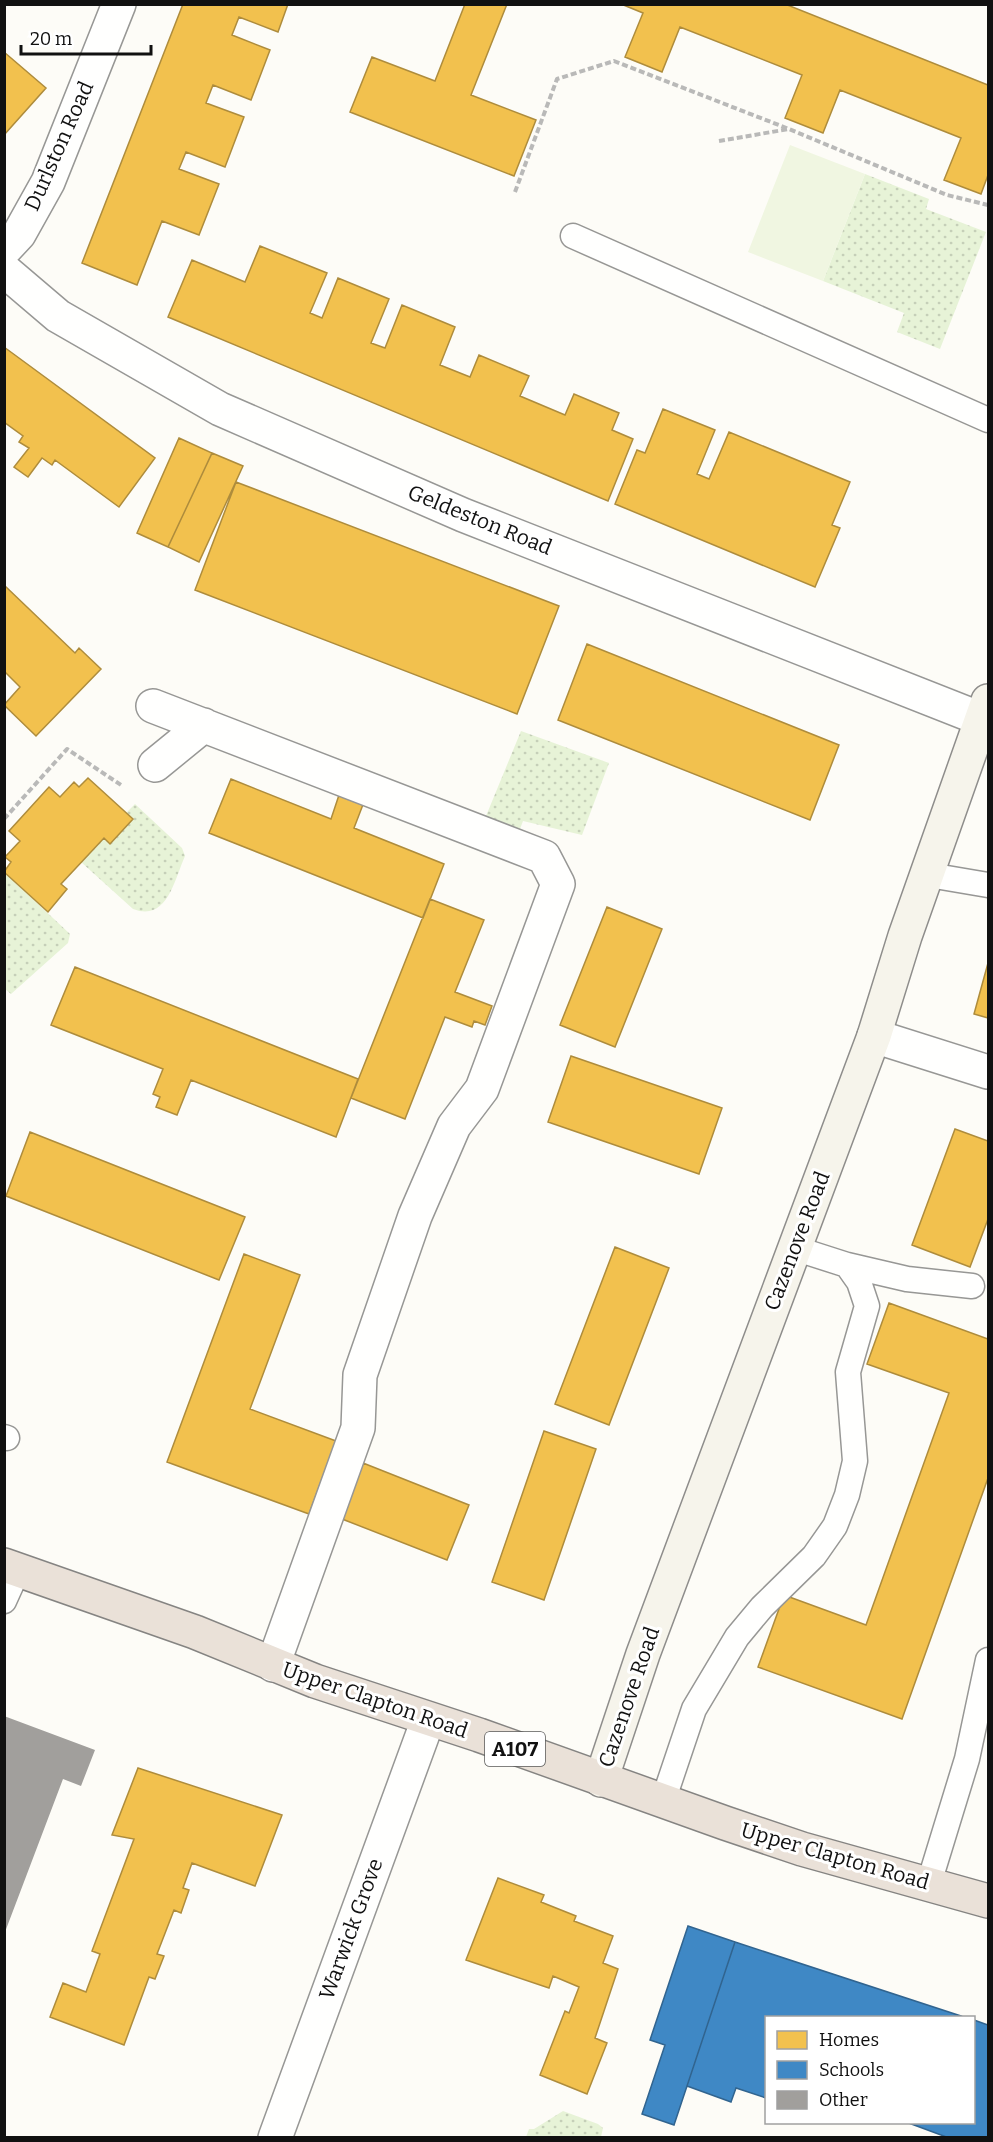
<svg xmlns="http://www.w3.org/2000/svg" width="993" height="2142" viewBox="0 0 993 2142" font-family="Bitter,serif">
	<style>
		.park { fill: url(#park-dots) }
		.pitch { fill: #f0f6e1 }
		.homes { fill: #f2c14e; stroke: #ae8c3c; stroke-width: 1.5 }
		.schools { fill: #3f88c5; stroke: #31648f; stroke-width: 1.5 }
		.building { fill: #a19f9c }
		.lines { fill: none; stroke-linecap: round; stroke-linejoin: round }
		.lane-casing { stroke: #979795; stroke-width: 27 }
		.street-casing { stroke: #979795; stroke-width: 36 }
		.secondary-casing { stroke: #8e8d8b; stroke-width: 36 }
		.highway-casing { stroke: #858482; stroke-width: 36 }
		.path { stroke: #b9b9b8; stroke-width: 4; stroke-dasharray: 6 3; stroke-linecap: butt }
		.lane { stroke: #fffffe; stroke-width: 24 }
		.street { stroke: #fffffe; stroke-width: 33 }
		.secondary { stroke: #f6f4eb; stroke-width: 33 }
		.highway { stroke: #eae1d8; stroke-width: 33 }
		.labels { text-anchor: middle; stroke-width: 6; stroke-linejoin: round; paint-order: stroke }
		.shield { fill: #fff; stroke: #585858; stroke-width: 1.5 }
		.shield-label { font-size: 20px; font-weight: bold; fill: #111 }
		.street-label { font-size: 21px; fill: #111; stroke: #fff }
	</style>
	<defs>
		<pattern id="park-dots" width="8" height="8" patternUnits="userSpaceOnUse" patternTransform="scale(1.5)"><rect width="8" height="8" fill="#e7f3d7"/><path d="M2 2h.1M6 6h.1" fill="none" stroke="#c5cfb8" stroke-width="1.8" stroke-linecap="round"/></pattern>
	</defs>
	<rect width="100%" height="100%" fill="#fdfcf7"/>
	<path class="park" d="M 865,174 L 929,199 L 926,209 L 986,232 L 940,349 L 897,332 L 904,313 L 823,281 Z
		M 521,731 L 609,763 L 582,835 L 523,821 L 520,829 L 486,816 Z
		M 135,804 L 182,848 L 185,856 C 174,881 167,922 133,909 L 81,862 L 104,838 L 111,843 L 133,819 L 126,813 Z
		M 4,872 L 70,934 L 68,943 L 11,994 L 5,989 Z
		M 563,2111 L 598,2124 L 603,2128 L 601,2137 L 526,2137 L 529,2129 L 534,2129 Z"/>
	<path class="pitch" d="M 790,145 L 865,174 L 823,281 L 748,252 Z"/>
	<path class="homes" d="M 183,4 L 288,4 L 278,32 L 239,17 L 232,35 L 270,50 L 251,100 L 213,85 L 206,103 L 244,117 L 225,167 L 186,152 L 179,169 L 219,184 L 199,235 L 162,221 L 137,285 L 82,263 Z
		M 465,4 L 507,4 L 471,95 L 536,120 L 514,176 L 350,112 L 372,57 L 435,81 Z
		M 621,4 L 785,4 L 988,85 L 988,175 L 981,194 L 944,180 L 961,138 L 840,90 L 823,133 L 785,118 L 802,75 L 680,27 L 662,72 L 625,57 L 643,13 Z
		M 4,52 L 46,88 L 4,135 Z
		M 260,246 L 327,273 L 310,313 L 322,318 L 338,278 L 389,299 L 371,343 L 385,348 L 402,305 L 455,327 L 440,365 L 470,377 L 479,355 L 529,376 L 520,396 L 565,415 L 574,394 L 619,413 L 612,430 L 633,439 L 608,501 L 168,317 L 192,260 L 245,282 Z
		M 4,347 L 155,458 L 119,507 L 55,460 L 52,465 L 42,458 L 28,477 L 14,467 L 29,448 L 19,442 L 23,436 L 4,422 Z
		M 663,409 L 715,430 L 697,474 L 709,479 L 729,432 L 850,482 L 832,525 L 840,528 L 815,587 L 615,504 L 637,450 L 645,453 Z
		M 179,438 L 212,453 L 168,547 L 137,533 Z
		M 212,453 L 243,466 L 199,562 L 168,547 Z
		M 236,482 L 559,606 L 517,714 L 195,590 Z
		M 4,585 L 75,653 L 79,648 L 101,669 L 36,736 L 4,705 L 20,687 L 4,671 Z
		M 587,644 L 839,745 L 810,820 L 558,720 Z
		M 88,778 L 133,819 L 110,844 L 104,838 L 61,884 L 67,889 L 48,912 L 4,872 L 11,862 L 5,857 L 20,841 L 9,831 L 49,787 L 60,797 L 74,782 L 79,787 Z
		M 231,779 L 331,819 L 340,792 L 364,802 L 354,828 L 444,864 L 423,918 L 209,833 Z
		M 430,899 L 484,920 L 455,992 L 492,1006 L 485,1025 L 474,1021 L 472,1027 L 445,1017 L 405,1119 L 351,1098 Z
		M 607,907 L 662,929 L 615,1047 L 560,1025 Z
		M 988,963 L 988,1018 L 974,1014 Z
		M 75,967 L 358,1079 L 336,1137 L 191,1080 L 177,1115 L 156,1107 L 160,1097 L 153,1094 L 163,1069 L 51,1025 Z
		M 571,1056 L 722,1108 L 699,1174 L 548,1122 Z
		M 955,1129 L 988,1141 L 988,1219 L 970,1267 L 912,1245 Z
		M 30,1132 L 245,1217 L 219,1280 L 6,1196 Z
		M 615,1247 L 669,1268 L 609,1425 L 555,1404 Z
		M 244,1254 L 300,1275 L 250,1409 L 336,1441 L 309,1514 L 167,1462 Z
		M 889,1303 L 988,1339 L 988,1478 L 902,1719 L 758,1667 L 784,1595 L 866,1625 L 949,1393 L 867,1364 Z
		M 544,1431 L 596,1449 L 544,1600 L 492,1582 Z
		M 363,1463 L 469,1505 L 447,1560 L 342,1519 Z
		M 138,1768 L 282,1815 L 255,1886 L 192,1863 L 183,1888 L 189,1890 L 181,1913 L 174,1910 L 157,1954 L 164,1956 L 155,1979 L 149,1977 L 124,2045 L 50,2017 L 63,1983 L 86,1992 L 100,1954 L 92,1951 L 134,1839 L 112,1835 Z
		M 498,1878 L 544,1895 L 541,1902 L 576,1916 L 574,1921 L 613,1936 L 603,1963 L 618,1969 L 595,2038 L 607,2043 L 587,2094 L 540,2075 L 565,2011 L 569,2013 L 579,1987 L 553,1976 L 549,1988 L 466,1960 Z"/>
	<path class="schools" d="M 688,1926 L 735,1942 L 674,2125 L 642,2114 L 665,2045 L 650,2040 Z
		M 735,1942 L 961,2016 L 965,2018 L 766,2018 L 766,2098 L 736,2088 L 731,2102 L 687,2086 Z
		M 974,2020 L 988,2025 L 988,2138 L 949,2138 L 906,2122 L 974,2122 Z"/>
	<path class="building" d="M 4,1716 L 95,1750 L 81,1786 L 63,1779 L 5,1932 Z"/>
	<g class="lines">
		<defs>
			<path id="lane" d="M 573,236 L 988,420
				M 929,875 L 988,885
				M 847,1265 L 907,1279 L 972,1286
				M 4,1437 L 7,1438
				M 4,1601 L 18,1570
				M 663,1801 L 694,1709 L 737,1637 L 762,1607 L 814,1556 L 835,1526 L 847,1495 L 855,1461 L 848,1372 L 867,1306 L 859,1282 L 847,1265 L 794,1248
				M 929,1883 L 967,1759 L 988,1660"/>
			<path id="street" d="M 4,250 L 19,234 L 48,182 L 119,4
				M 4,270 L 58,316 L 220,409 L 463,515 L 981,719
				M 153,706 L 544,857 L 558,884 L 482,1089 L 454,1126 L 415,1216 L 360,1375 L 358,1428 L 273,1665
				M 155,765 L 204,725
				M 874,1036 L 988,1072
				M 275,2138 L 428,1720"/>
			<path id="secondary" d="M 601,1780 L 643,1654 L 874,1036 L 905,936 L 988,701"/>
			<path id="highway" d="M 4,1565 L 195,1632 L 315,1681 L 479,1735 L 725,1823 L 802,1849 L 988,1901"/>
		</defs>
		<use href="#lane" class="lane-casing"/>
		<use href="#street" class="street-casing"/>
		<use href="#secondary" class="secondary-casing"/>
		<use href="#highway" class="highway-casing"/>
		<path class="path" d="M 719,141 L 789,129
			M 515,192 L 557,79 L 614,61 L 789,129 L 947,195 L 988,205
			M 4,819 L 67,749 L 121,785"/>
		<use href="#lane" class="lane"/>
		<use href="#street" class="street"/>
		<use href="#secondary" class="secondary"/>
		<use href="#highway" class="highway"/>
	</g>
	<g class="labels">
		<rect class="shield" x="485" y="1732" width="60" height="34" rx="4.5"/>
		<g class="shield-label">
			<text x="515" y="1756">A107</text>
		</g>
		<g class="street-label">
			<text transform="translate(59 146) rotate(-66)" y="7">Durlston Road</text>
			<text transform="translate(480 520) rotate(22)" y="7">Geldeston Road</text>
			<text transform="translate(797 1241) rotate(-69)" y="7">Cazenove Road</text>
			<text transform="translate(629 1697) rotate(-71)" y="7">Cazenove Road</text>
			<text transform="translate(375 1700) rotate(19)" y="7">Upper Clapton Road</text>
			<text transform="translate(835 1856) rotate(16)" y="7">Upper Clapton Road</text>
			<text transform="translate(351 1929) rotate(-70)" y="7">Warwick Grove</text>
		</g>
	</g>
	<rect width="993" height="2142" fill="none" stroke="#111111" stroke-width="12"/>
	<rect x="765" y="2016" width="210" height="108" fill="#ffffff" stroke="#a0a0a0" stroke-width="1.5"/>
	<rect x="777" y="2031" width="30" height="18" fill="#f2c14e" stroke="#a0a0a0" stroke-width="1.5"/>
	<text x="819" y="2046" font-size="18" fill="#111111">Homes</text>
	<rect x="777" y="2061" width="30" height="18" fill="#3f88c5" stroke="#a0a0a0" stroke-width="1.5"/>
	<text x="819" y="2076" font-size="18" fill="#111111">Schools</text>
	<rect x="777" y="2091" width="30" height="18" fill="#a19f9c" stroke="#a0a0a0" stroke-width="1.5"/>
	<text x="819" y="2106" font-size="18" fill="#111111">Other</text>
	<path d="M21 45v9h130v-9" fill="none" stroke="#111111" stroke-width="3"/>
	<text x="30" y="45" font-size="18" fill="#111111" stroke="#ffffff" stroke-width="4.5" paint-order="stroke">20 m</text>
</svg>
